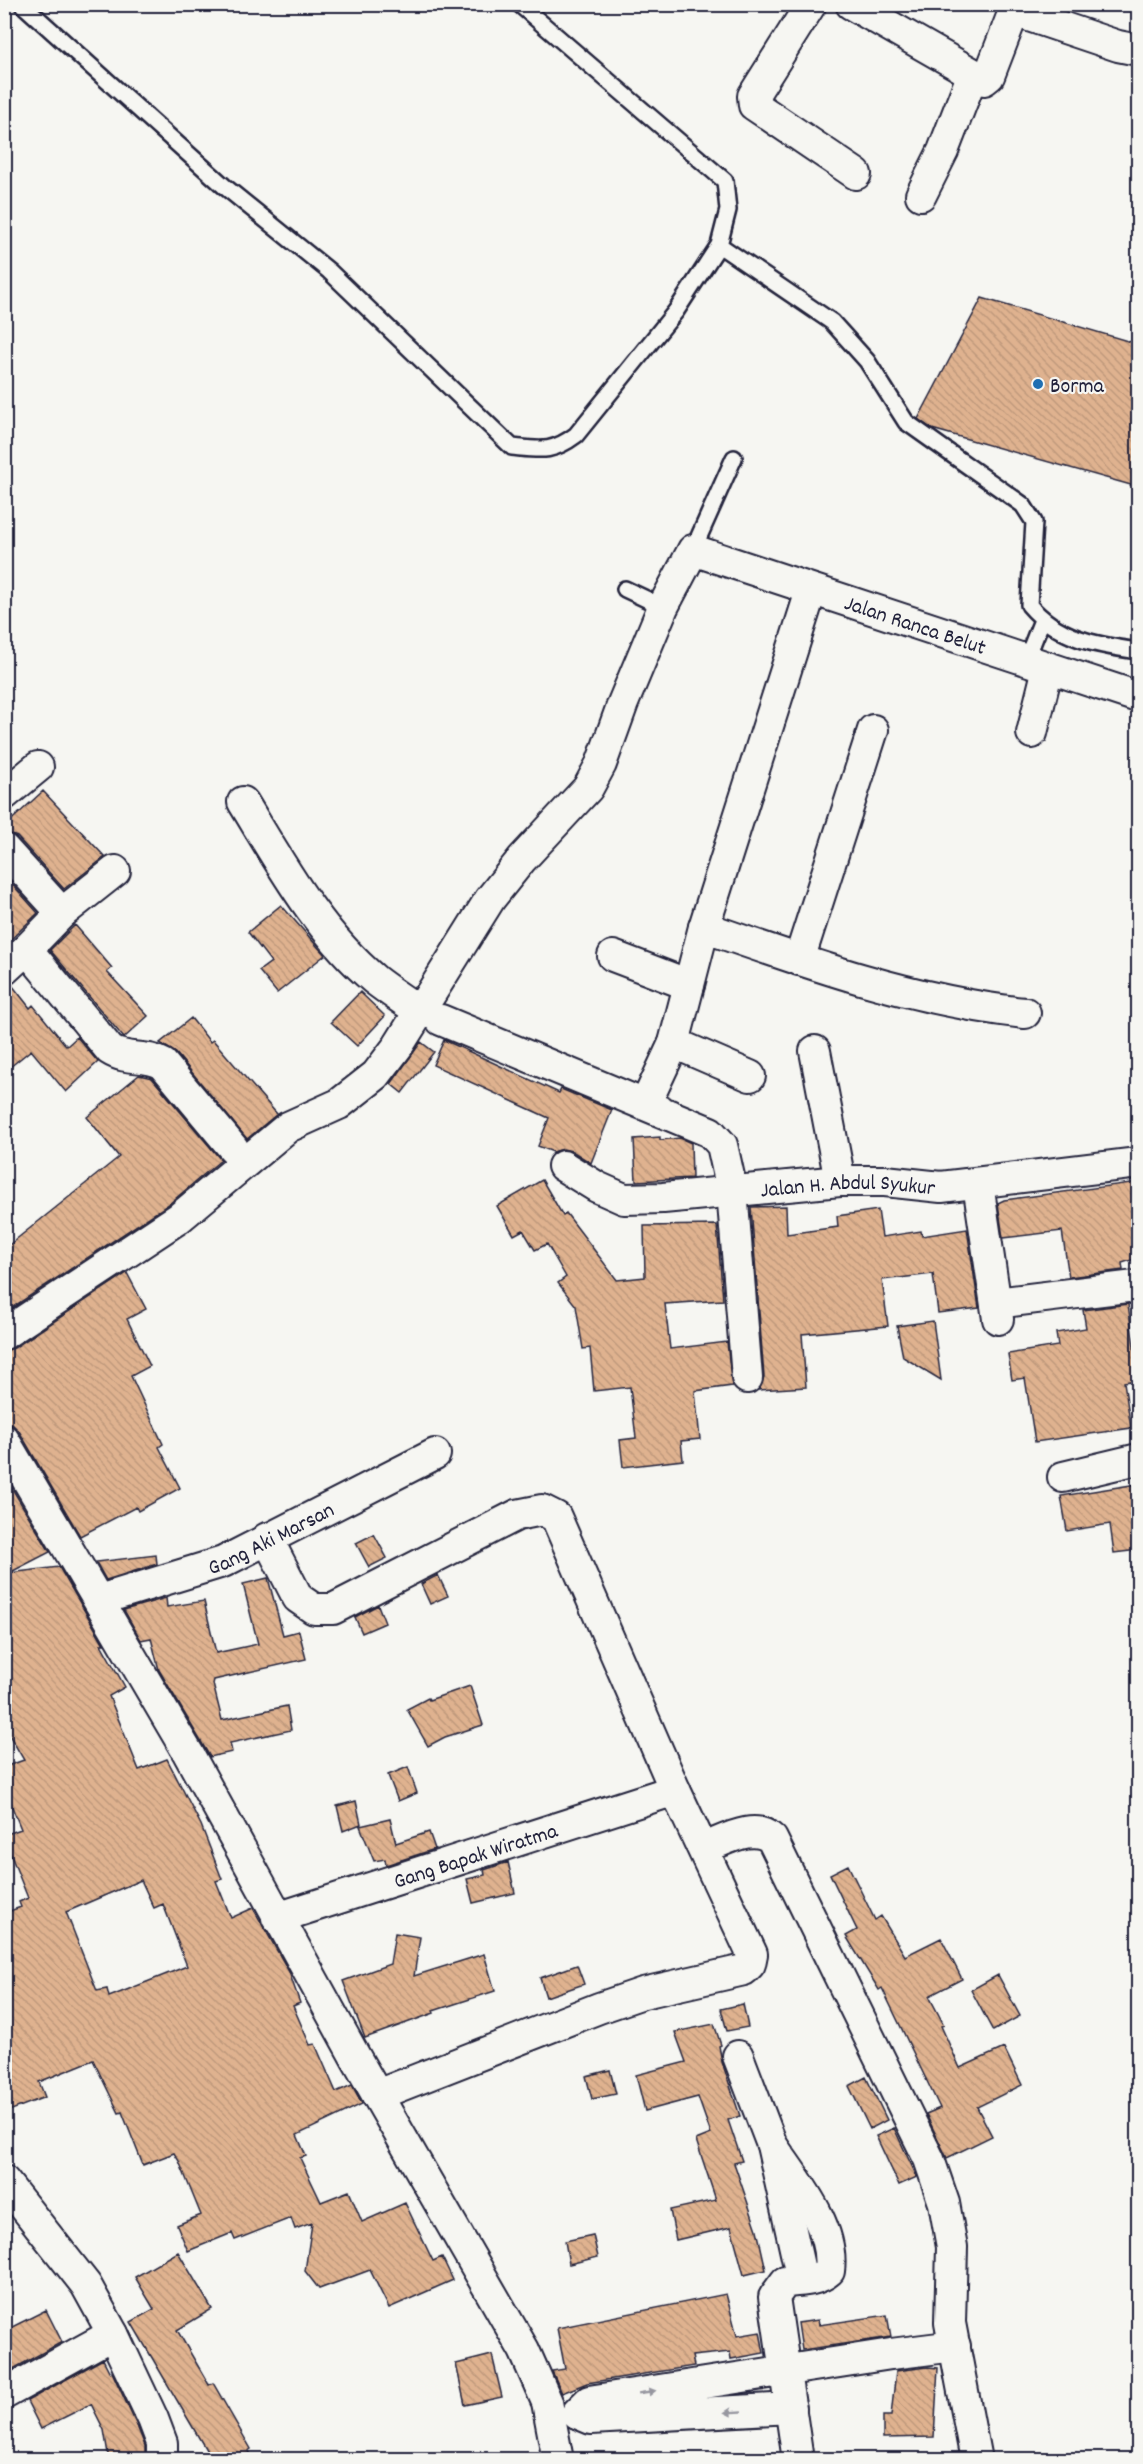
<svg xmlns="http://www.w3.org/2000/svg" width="1143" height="2464" viewBox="0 0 1143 2464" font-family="Dekko,sans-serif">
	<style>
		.building { fill: url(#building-back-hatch); stroke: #22223b; stroke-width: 1.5; fill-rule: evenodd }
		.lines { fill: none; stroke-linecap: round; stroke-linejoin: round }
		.lane-casing { stroke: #22223b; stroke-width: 20 }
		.street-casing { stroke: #22223b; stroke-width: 34 }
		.lane { stroke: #f6f6f2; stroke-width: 15 }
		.street { stroke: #f6f6f2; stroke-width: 30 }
		.oneway { fill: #9797a0 }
		.poi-dot { fill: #1f6fb2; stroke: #f6f6f2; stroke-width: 2 }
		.labels { text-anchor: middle; stroke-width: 4.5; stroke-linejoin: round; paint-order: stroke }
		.poi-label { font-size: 22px; fill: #22223b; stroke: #f6f6f2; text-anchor: start }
		.street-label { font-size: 22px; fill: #22223b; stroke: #f6f6f2 }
	</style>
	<defs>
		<pattern id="building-back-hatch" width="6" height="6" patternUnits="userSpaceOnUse" patternTransform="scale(1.5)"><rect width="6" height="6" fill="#dfb28f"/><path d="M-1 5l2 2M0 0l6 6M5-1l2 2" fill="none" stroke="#bf997c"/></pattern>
	</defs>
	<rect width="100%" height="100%" fill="#f6f6f2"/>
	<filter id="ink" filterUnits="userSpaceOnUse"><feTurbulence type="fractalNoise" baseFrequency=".0167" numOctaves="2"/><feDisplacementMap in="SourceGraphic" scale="12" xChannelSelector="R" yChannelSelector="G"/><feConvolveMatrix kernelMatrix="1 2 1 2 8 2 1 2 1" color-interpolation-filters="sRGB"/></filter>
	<g filter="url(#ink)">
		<path class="building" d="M 982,298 L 1138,344 L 1138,487 L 932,429 L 918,419 Z
			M 43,791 L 105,857 L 64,889 L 17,837 L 4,832 L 4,827 Z
			M 4,875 L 38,913 L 4,946 Z
			M 281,905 L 325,955 L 277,993 L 259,971 L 271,962 L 248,932 Z
			M 75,925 L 112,968 L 107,972 L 148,1016 L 124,1038 L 50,950 Z
			M 12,985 L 30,1008 L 33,1005 L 64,1043 L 67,1046 L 77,1037 L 98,1062 L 66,1092 L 31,1050 L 4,1072 L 4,987 Z
			M 360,992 L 385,1016 L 357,1046 L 331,1022 Z
			M 191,1018 L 210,1042 L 213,1040 L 277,1114 L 247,1139 L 176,1053 L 160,1043 Z
			M 444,1040 L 559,1093 L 561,1089 L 612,1110 L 591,1163 L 572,1151 L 563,1149 L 553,1152 L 538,1146 L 549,1118 L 433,1065 Z
			M 421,1042 L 434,1052 L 402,1093 L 391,1084 Z
			M 139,1075 L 152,1078 L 221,1160 L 169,1204 L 4,1313 L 4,1249 L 119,1157 L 87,1117 Z
			M 660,1137 L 660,1140 L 680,1138 L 691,1143 L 692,1178 L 636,1181 L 634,1139 Z
			M 542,1180 L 563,1216 L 566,1213 L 617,1280 L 645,1277 L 644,1226 L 717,1225 L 723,1300 L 665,1304 L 670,1349 L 727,1342 L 732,1386 L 695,1391 L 700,1439 L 681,1441 L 683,1460 L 623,1467 L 620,1440 L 636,1438 L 630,1387 L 594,1391 L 590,1348 L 583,1349 L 576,1306 L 558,1283 L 566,1277 L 547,1244 L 535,1250 L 523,1230 L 514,1235 L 497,1206 Z
			M 1138,1182 L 1138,1258 L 1122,1263 L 1123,1270 L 1069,1277 L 1062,1231 L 1003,1238 L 998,1203 L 1004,1200 Z
			M 786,1206 L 787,1234 L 838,1227 L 837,1216 L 878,1210 L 882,1237 L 921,1231 L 922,1236 L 967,1229 L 979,1308 L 938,1313 L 933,1274 L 882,1280 L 888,1326 L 802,1334 L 806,1387 L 759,1390 L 764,1377 L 751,1207 Z
			M 127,1273 L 146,1309 L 127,1319 L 150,1366 L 131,1376 L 163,1444 L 159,1447 L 180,1488 L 138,1511 L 136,1507 L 80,1536 L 19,1431 L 13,1425 L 4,1423 L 4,1351 L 14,1348 Z
			M 1128,1304 L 1138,1375 L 1138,1380 L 1124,1382 L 1131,1428 L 1035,1442 L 1025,1378 L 1012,1380 L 1008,1354 L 1058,1346 L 1056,1333 L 1086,1328 L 1083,1310 Z
			M 933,1321 L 941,1380 L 903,1357 L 897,1326 Z
			M 4,1475 L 50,1552 L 9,1573 L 59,1567 L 104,1644 L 101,1644 L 125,1687 L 109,1696 L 139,1770 L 167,1759 L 201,1825 L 222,1879 L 216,1881 L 231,1918 L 253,1908 L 289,1972 L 300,2003 L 293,2006 L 310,2045 L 315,2044 L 336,2092 L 352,2085 L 362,2104 L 297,2135 L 306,2156 L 300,2158 L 321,2202 L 349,2191 L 362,2222 L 405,2203 L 433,2261 L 442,2257 L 453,2280 L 389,2308 L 370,2270 L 319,2289 L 305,2271 L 312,2223 L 295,2229 L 291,2218 L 235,2240 L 232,2233 L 188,2251 L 177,2225 L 201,2215 L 179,2161 L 174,2153 L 143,2165 L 122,2112 L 119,2113 L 93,2060 L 39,2082 L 45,2097 L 4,2113 L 4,1913 L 21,1907 L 19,1902 L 28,1898 L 4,1838 L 4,1835 L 21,1829 L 4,1787 L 4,1767 L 24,1760 L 4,1726 ZM 141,1880 L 154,1908 L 163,1904 L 187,1966 L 109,1997 L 107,1989 L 97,1991 L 66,1912 Z
			M 1138,1484 L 1138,1550 L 1114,1553 L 1110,1524 L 1067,1531 L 1061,1496 Z
			M 374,1534 L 387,1558 L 369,1567 L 356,1543 Z
			M 156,1555 L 157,1564 L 106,1580 L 96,1562 Z
			M 438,1575 L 448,1596 L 430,1604 L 421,1584 Z
			M 268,1578 L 283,1635 L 299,1631 L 306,1659 L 214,1680 L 213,1684 L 222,1720 L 287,1706 L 291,1730 L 230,1743 L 232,1752 L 210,1757 L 159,1670 L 151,1638 L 141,1640 L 124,1610 L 166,1598 L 167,1607 L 204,1601 L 216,1653 L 258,1644 L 243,1584 Z
			M 378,1605 L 385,1623 L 362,1633 L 355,1617 Z
			M 470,1686 L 483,1725 L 445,1737 L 428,1746 L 407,1709 L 428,1698 L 429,1700 Z
			M 408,1767 L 417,1793 L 398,1801 L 388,1775 Z
			M 356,1801 L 361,1824 L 343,1831 L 337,1806 Z
			M 390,1819 L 396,1843 L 429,1832 L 435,1849 L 386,1865 L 385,1859 L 374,1861 L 360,1826 Z
			M 508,1862 L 515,1893 L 473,1903 L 467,1879 L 485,1875 L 484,1870 Z
			M 848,1865 L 875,1920 L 881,1916 L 905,1956 L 941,1938 L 962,1979 L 929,1996 L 944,2025 L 941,2026 L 960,2068 L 1004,2048 L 1022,2085 L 977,2107 L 992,2136 L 947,2158 L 926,2114 L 940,2108 L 882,1988 L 879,1990 L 846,1936 L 857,1930 L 830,1874 Z
			M 395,1933 L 420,1937 L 414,1976 L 484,1954 L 495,1991 L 433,2011 L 434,2013 L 365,2038 L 343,1981 L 390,1964 Z
			M 577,1965 L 584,1984 L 546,1997 L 540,1978 Z
			M 998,1975 L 1020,2016 L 993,2031 L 971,1990 Z
			M 743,2004 L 748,2027 L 727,2031 L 721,2009 Z
			M 714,2024 L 721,2045 L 719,2046 L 722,2062 L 740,2116 L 728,2120 L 742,2161 L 734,2163 L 757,2230 L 766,2270 L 744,2275 L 731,2227 L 676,2240 L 670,2210 L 716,2200 L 696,2140 L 711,2134 L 698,2097 L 645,2111 L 636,2075 L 686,2062 L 675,2032 Z
			M 610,2070 L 616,2094 L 592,2099 L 586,2076 Z
			M 866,2077 L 887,2120 L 870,2129 L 849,2086 Z
			M 894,2128 L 917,2177 L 899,2185 L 876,2136 Z
			M 593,2235 L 598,2257 L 569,2264 L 565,2241 Z
			M 178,2252 L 212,2309 L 177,2330 L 209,2385 L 213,2383 L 251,2449 L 248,2451 L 253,2460 L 212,2460 L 131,2322 L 154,2309 L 135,2277 Z
			M 726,2294 L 737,2336 L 760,2332 L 764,2353 L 731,2359 L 730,2352 L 692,2356 L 694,2366 L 587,2383 L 562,2393 L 552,2371 L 565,2369 L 557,2328 Z
			M 46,2310 L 62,2342 L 4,2374 L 4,2331 Z
			M 887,2315 L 891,2337 L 802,2350 L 798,2323 L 818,2320 L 819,2325 Z
			M 492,2355 L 502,2397 L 465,2405 L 456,2364 Z
			M 103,2359 L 110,2373 L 112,2372 L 137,2426 L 145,2446 L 145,2460 L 109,2460 L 104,2430 L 91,2404 L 41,2429 L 27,2401 Z
			M 928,2367 L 938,2368 L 934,2437 L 883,2438 L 883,2416 L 891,2416 L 896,2371 Z"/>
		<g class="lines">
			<defs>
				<path id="lane" d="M 22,4 L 224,186 L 329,271 L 512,447 C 541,450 552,453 576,435 L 676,311 L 719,245 L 832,322 L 867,361 L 906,422 L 1023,505 L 1034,522 L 1029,605 C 1058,639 1096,645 1138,651
					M 519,4 L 725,181 L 728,210 L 719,245
					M 693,550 L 734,458
					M 625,589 L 663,607
					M 1030,650 L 1042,620"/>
				<g id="street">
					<path d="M 811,4 L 753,96 L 754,105 L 856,174"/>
					<path d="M 851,4 L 984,80 L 989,76 L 1014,11"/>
					<path d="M 1016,4 L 1014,11 L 1118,46 L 1138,50"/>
					<path d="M 921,195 L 943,151 L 972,76"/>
					<path d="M 1032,733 L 1048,668"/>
					<path d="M 4,795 L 38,767"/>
					<path d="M 243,802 C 281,864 318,932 375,980 C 389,991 405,1001 420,1012"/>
					<path d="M 4,849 L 62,913 L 27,949 L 35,959 L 110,1050 C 127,1061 146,1054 163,1064 L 233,1148"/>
					<path d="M 62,913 L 115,871"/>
					<path d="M 704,927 C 809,964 914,1001 1025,1013"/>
					<path d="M 613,956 L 689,985"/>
					<path d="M 799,960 L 873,730"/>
					<path d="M 4,970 L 27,949"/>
					<path d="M 441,1020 L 710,1132 L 722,1145 L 732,1190 L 747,1378"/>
					<path d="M 674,1043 L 750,1076"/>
					<path d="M 815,1051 L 840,1181"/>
					<path d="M 646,1103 L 674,1043 L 704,927 L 811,591"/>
					<path id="s1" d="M 563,1166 L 597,1187 L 624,1199 L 663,1198 L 840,1181 L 885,1181 L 941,1187 L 1138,1163"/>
					<path d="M 978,1184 L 998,1319"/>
					<path d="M 996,1303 L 1135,1286 L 1138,1290"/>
					<path id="s2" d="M 4,1334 L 179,1218 L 288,1127 L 339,1104 L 376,1075 L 398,1046 L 490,899 L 522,859 L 588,788 L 601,764 L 623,703 L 663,607 L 693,550 L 1138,697"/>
					<path d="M 4,1440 L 188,1753 L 357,2060 L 524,2350 L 547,2402 L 558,2460"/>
					<path d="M 1063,1477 L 1138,1459"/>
					<path d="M 267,1538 L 298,1598 L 314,1609 L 333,1609 L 517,1515 L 542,1510 L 556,1517 L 675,1790 L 752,1954 L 750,1964 L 744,1970 L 643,1993 L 599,2008 L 377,2095"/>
					<path id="s3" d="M 99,1600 L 223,1562 L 435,1454"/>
					<path d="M 704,1848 C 724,1841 754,1822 772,1839 L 929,2159 L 944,2203 L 952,2247 L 950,2323 L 976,2460"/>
					<path id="s4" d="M 277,1918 L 675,1790"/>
					<path d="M 738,2056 L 772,2145 L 802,2280"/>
					<path d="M 772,2145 C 795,2180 835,2226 829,2271 C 818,2281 800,2281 785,2282 L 774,2297 L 798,2460"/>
					<path d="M 4,2181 L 86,2285 L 113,2334 L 153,2419 L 162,2443 L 162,2460"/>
					<path d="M 4,2394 L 113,2334"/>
					<path d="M 577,2413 L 589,2401 L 891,2354 L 955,2346"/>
					<path d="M 579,2414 L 591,2419 L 791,2408"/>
				</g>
			</defs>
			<use href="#lane" class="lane-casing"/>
			<use href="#street" class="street-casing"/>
			<use href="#lane" class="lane"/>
			<use href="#street" class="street"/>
		</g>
		<defs><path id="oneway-solid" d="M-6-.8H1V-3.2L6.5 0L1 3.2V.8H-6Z" transform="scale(1.5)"/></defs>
		<g class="oneway">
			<use href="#oneway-solid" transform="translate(647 2392) rotate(-9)"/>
			<use href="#oneway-solid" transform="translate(733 2412) rotate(177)"/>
		</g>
	</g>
	<circle class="poi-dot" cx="1038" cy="384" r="6"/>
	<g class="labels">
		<g class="poi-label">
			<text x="1050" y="392">Borma</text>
		</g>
		<g class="street-label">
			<text dy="8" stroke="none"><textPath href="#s2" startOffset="1308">Jalan Ranca Belut</textPath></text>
			<text dy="8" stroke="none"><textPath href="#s1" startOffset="294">Jalan H. Abdul Syukur</textPath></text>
			<text dy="8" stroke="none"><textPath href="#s3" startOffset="183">Gang Aki Marsan</textPath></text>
			<text dy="8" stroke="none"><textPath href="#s4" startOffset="208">Gang Bapak Wiratma</textPath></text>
		</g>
	</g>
	<rect width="1143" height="2464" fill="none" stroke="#f6f6f2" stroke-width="24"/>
	<rect x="12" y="12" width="1119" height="2440" fill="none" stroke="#22223b" stroke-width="2" filter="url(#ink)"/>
</svg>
